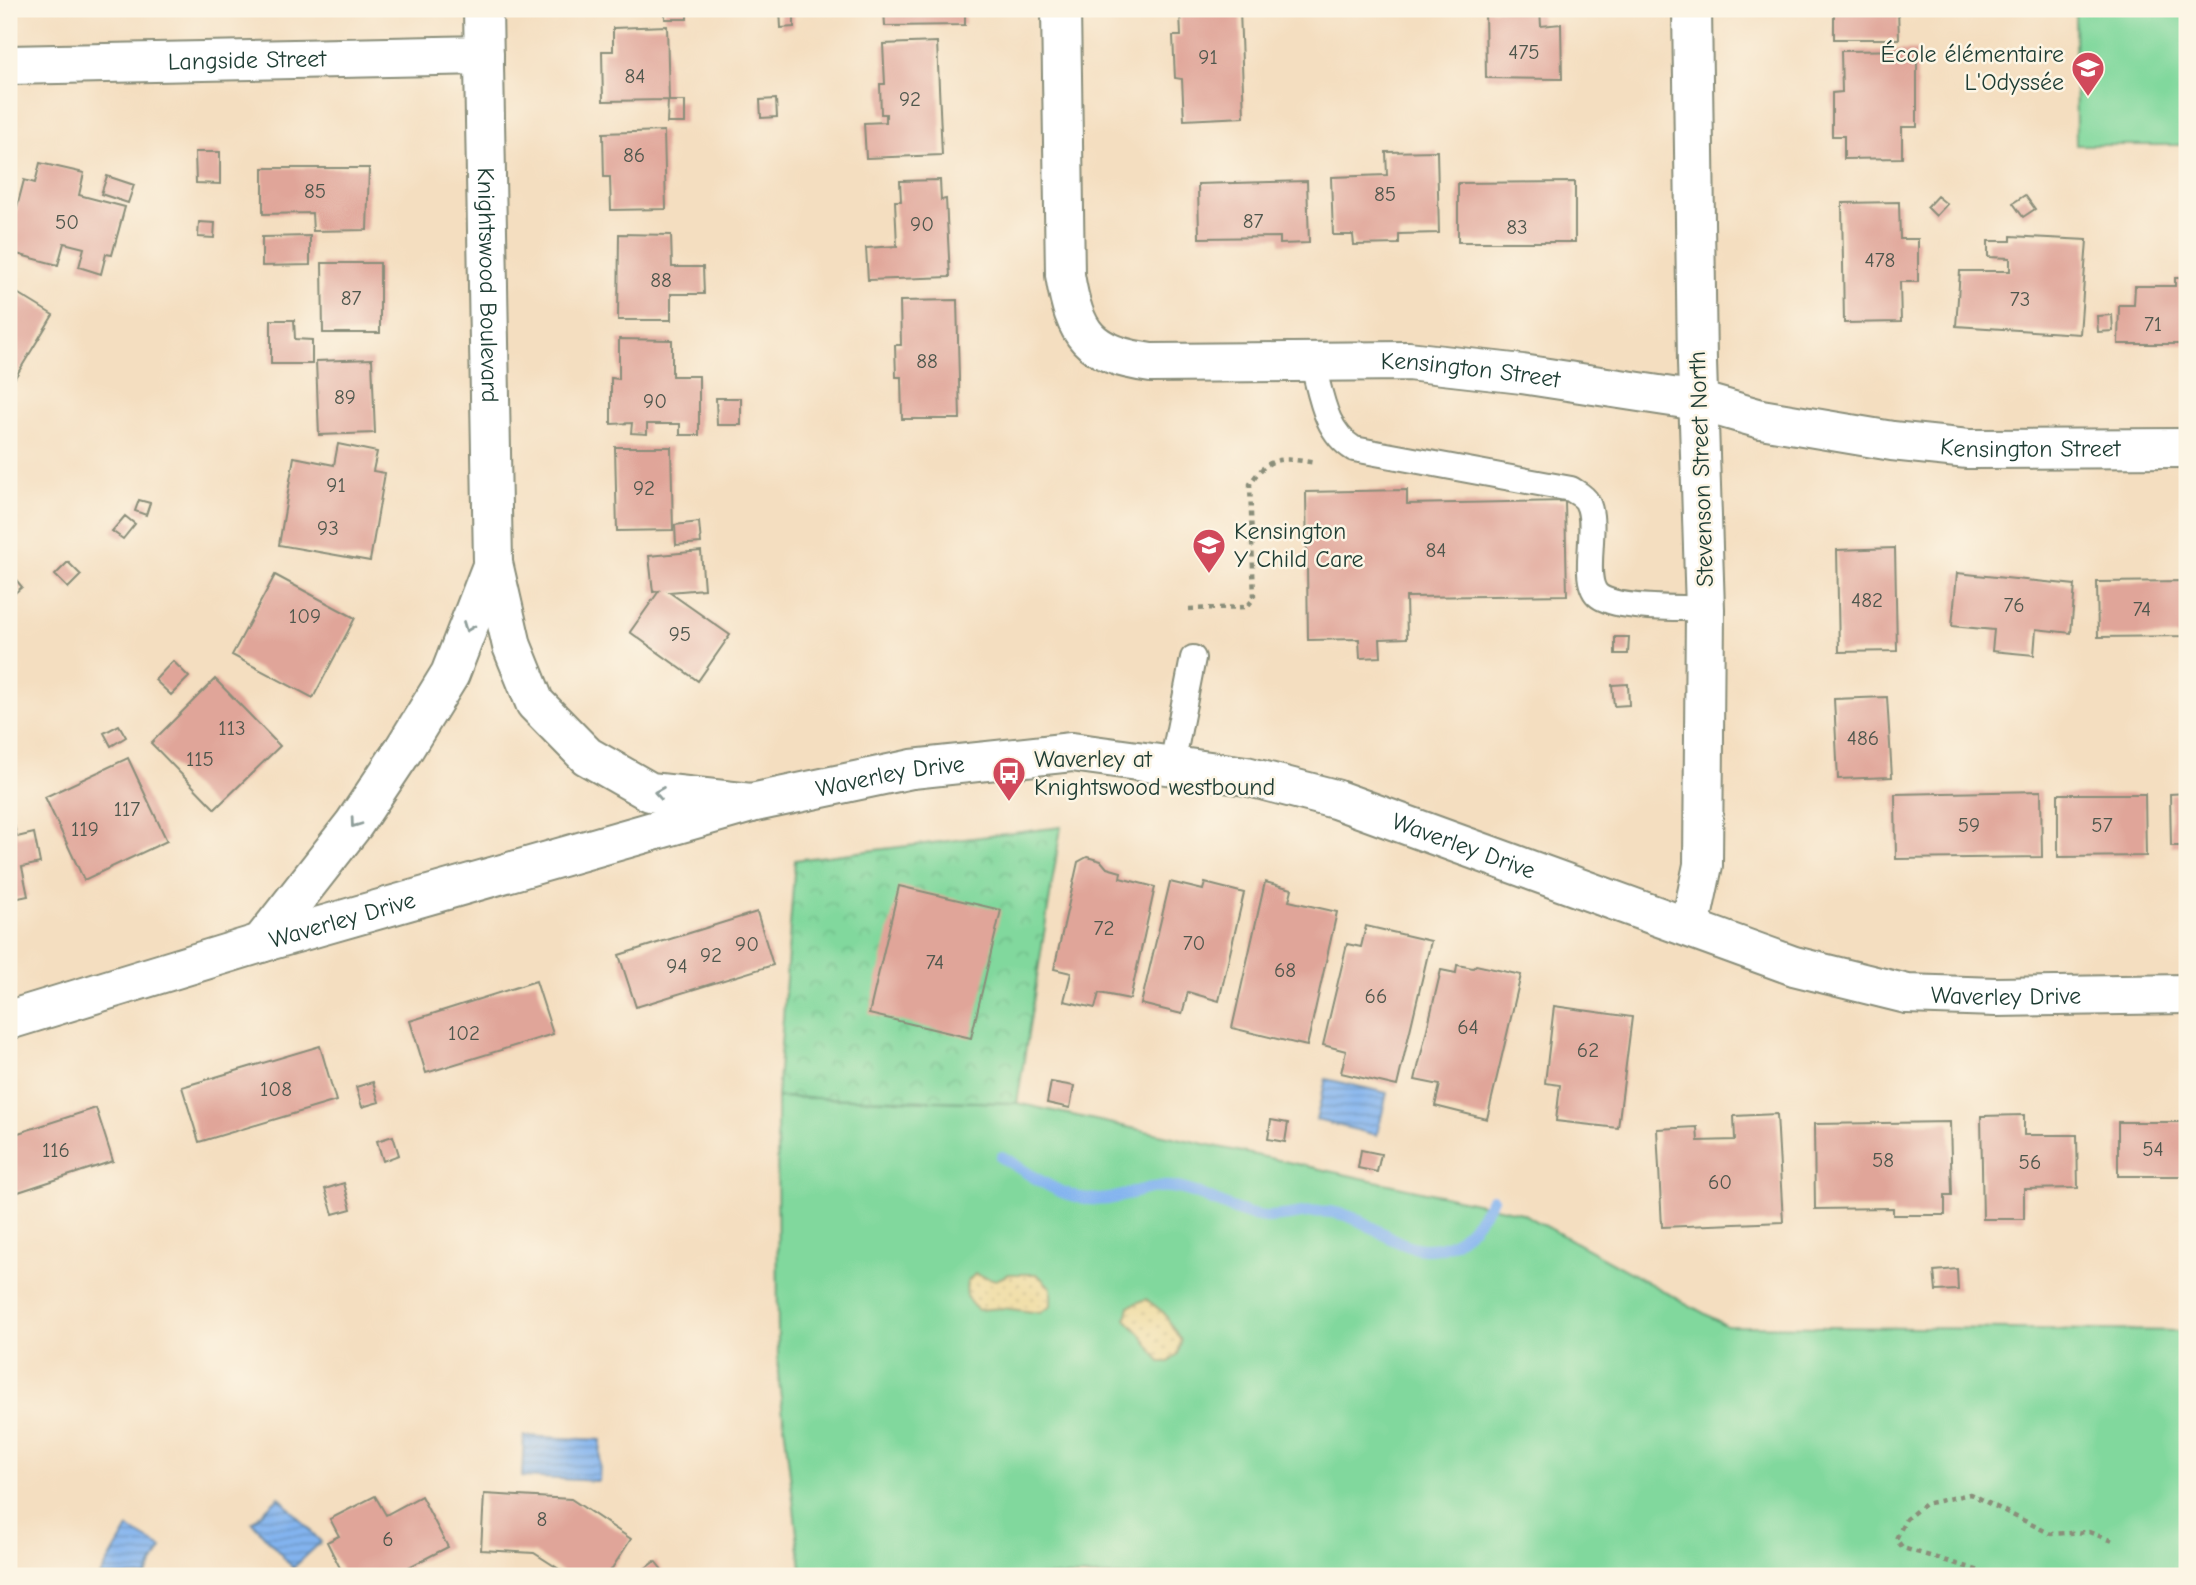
<svg xmlns="http://www.w3.org/2000/svg" width="2196" height="1585" viewBox="0 0 2196 1585" font-family="'Comic Neue',sans-serif">
	<style>
		.green { fill: #81d89d; stroke: #508a68; stroke-width: 2 }
		.sand { fill: url(#sand-dots); stroke: #868c69; stroke-width: 2 }
		.park { fill: url(#park-crowns); stroke: #508a68; stroke-width: 2 }
		.water { fill: url(#water-rules); stroke: #517892; stroke-width: 2 }
		.lines { fill: none; stroke-linecap: round; stroke-linejoin: round }
		.stream { stroke: #83b4ef; stroke-width: 12 }
		.building { fill: #e0a599 }
		.service-casing { stroke: #8a8e7a; stroke-width: 28 }
		.minor-casing { stroke: #8a8e7a; stroke-width: 42 }
		.tertiary-casing { stroke: #8a8e7a; stroke-width: 42 }
		.path { stroke: #8a8e7a; stroke-width: 4.5; stroke-dasharray: 5 5; stroke-linecap: butt }
		.service { stroke: #fff; stroke-width: 24 }
		.minor { stroke: #fff; stroke-width: 38 }
		.tertiary { stroke: #fff; stroke-width: 38 }
		.oneway { stroke: #8f9e9a }
		.labels { text-anchor: middle; stroke-width: 5; stroke-linejoin: round; paint-order: stroke }
		.number-label { font-size: 21px; fill: #4f574d }
		.poi-label { font-size: 24px; fill: #1f3d34; stroke: #fcf5e5; text-anchor: start }
		.street-label { font-size: 24px; fill: #1f3d34; stroke: #fcf5e5 }
	</style>
	<defs>
		<pattern id="sand-dots" width="8" height="8" patternUnits="userSpaceOnUse" patternTransform="scale(1.75)"><rect width="8" height="8" fill="#eeda9e"/><path d="M2 2h.1M6 6h.1" fill="none" stroke="#ccbc89" stroke-width="1.8" stroke-linecap="round"/></pattern>
		<pattern id="park-crowns" width="20" height="18" patternUnits="userSpaceOnUse" patternTransform="scale(1.75)"><rect width="20" height="18" fill="#81d89d"/><path d="M2 6a3 3 0 1 1 6 0M12 15a3 3 0 1 1 6 0" fill="none" stroke="#6fba88"/></pattern>
		<pattern id="water-rules" width="6" height="5" patternUnits="userSpaceOnUse" patternTransform="scale(1.75)"><rect width="6" height="5" fill="#83b4ef"/><path d="M0 2.5h6" fill="none" stroke="#6b94c2"/></pattern>
	</defs>
	<rect width="100%" height="100%" fill="#fcf5e5"/>
	<filter id="ink" filterUnits="userSpaceOnUse"><feTurbulence type="fractalNoise" baseFrequency=".0143" numOctaves="2"/><feDisplacementMap in="SourceGraphic" scale="14" xChannelSelector="R" yChannelSelector="G"/><feConvolveMatrix kernelMatrix="1 2 1 2 8 2 1 2 1" color-interpolation-filters="sRGB"/></filter>
	<filter id="wash" filterUnits="userSpaceOnUse"><feTurbulence type="fractalNoise" baseFrequency=".00686" numOctaves="4" result="noise"/><feDisplacementMap in="SourceGraphic" scale="28" xChannelSelector="R" yChannelSelector="G"/><feGaussianBlur stdDeviation="1.57" result="paint"/><feColorMatrix in="noise" values="0 0 0 0 0 0 0 0 0 0 0 0 0 0 0 0 0 1.4 0 .05"/><feComposite in="paint" operator="in"/></filter>
	<g filter="url(#wash)">
		<rect width="100%" height="100%" fill="#f4dec0"/>
		<path class="green" d="M 2075,9 L 2187,9 L 2187,145 L 2076,145 Z
			M 777,1097 L 1017,1103 L 1522,1213 L 1727,1326 L 2187,1331 L 2187,1576 L 802,1576 L 778,1373 Z"/>
		<path class="sand" d="M 975,1274 L 996,1280 L 1009,1274 L 1037,1274 L 1051,1288 L 1051,1306 L 1040,1313 L 1003,1308 L 978,1310 C 967,1302 965,1294 967,1282 Z
			M 1146,1299 L 1164,1313 L 1181,1341 L 1178,1354 L 1169,1362 L 1160,1362 L 1143,1337 L 1126,1319 L 1129,1306 Z"/>
		<path class="park" d="M 1061,827 L 1017,1103 L 777,1097 L 795,860 Z"/>
		<path class="water" d="M 1326,1079 L 1387,1093 L 1377,1135 L 1316,1120 Z
			M 524,1436 L 601,1440 L 599,1481 L 522,1477 Z
			M 279,1497 L 321,1542 L 293,1568 L 252,1522 Z
			M 128,1528 L 162,1548 L 146,1576 L 100,1576 Z"/>
		<g class="lines">
			<path class="stream" d="M 1002,1157 C 1035,1177 1067,1204 1108,1199 C 1130,1196 1147,1185 1170,1187 C 1204,1190 1233,1215 1267,1217 C 1292,1217 1315,1207 1341,1214 C 1369,1220 1394,1247 1424,1249 C 1458,1251 1477,1224 1492,1199"/>
		</g>
		<g id="blocks">
			<path class="building" d="M 665,9 L 687,9 L 687,19 L 665,19 Z
				M 780,9 L 794,9 L 794,27 L 781,28 Z
				M 884,9 L 965,9 L 965,25 L 885,26 Z
				M 1485,9 L 1540,9 L 1541,26 L 1561,24 L 1562,79 L 1486,78 Z
				M 1834,9 L 1898,9 L 1899,39 L 1834,39 Z
				M 1240,10 L 1244,117 L 1184,120 L 1182,79 L 1175,78 L 1173,36 L 1181,36 L 1180,12 Z
				M 667,26 L 669,100 L 603,101 L 602,51 L 613,51 L 613,28 Z
				M 937,42 L 942,155 L 866,158 L 864,123 L 886,122 L 886,114 L 881,114 L 880,84 L 885,84 L 883,44 Z
				M 1917,50 L 1917,127 L 1902,127 L 1902,158 L 1844,159 L 1844,136 L 1832,136 L 1832,93 L 1842,92 L 1841,51 Z
				M 776,99 L 777,117 L 761,118 L 760,100 Z
				M 668,101 L 685,101 L 685,123 L 667,123 Z
				M 664,131 L 666,209 L 611,210 L 610,177 L 604,177 L 603,133 Z
				M 1437,151 L 1439,233 L 1399,234 L 1399,244 L 1354,245 L 1353,235 L 1333,235 L 1331,177 L 1387,175 L 1386,152 Z
				M 195,152 L 220,152 L 220,184 L 196,183 Z
				M 40,163 L 84,173 L 79,195 L 125,207 L 112,255 L 106,254 L 101,274 L 79,267 L 84,248 L 64,243 L 58,265 L 9,252 L 9,238 L 24,180 L 35,183 Z
				M 263,168 L 369,168 L 367,230 L 313,231 L 312,213 L 263,214 Z
				M 107,176 L 134,185 L 128,203 L 101,194 Z
				M 940,180 L 941,200 L 946,199 L 950,277 L 868,280 L 866,248 L 897,246 L 895,201 L 901,201 L 900,181 Z
				M 1307,181 L 1309,243 L 1280,244 L 1280,237 L 1199,238 L 1198,184 Z
				M 1575,182 L 1575,242 L 1458,242 L 1458,183 Z
				M 2025,195 L 2035,209 L 2023,217 L 2013,203 Z
				M 1937,196 L 1947,204 L 1936,216 L 1927,207 Z
				M 1899,202 L 1900,239 L 1918,239 L 1918,282 L 1900,282 L 1901,322 L 1844,323 L 1842,203 Z
				M 199,222 L 215,223 L 214,238 L 198,237 Z
				M 619,234 L 671,235 L 672,267 L 703,267 L 704,294 L 671,294 L 671,320 L 618,320 Z
				M 310,236 L 310,265 L 262,266 L 262,237 Z
				M 2011,236 L 2087,240 L 2080,334 L 1956,326 L 1960,271 L 2010,271 L 2010,258 L 1988,257 L 1988,241 L 2011,241 Z
				M 322,263 L 380,263 L 380,333 L 323,333 Z
				M 2175,278 L 2187,278 L 2187,344 L 2118,344 L 2119,305 L 2134,305 L 2135,286 L 2175,286 Z
				M 9,288 L 53,315 L 13,381 L 9,379 Z
				M 957,300 L 960,419 L 902,419 L 901,377 L 896,377 L 895,345 L 901,345 L 900,301 Z
				M 2112,315 L 2113,331 L 2098,332 L 2097,316 Z
				M 271,320 L 294,320 L 295,339 L 312,340 L 312,364 L 271,364 Z
				M 619,339 L 672,340 L 672,376 L 699,376 L 699,435 L 680,435 L 680,424 L 647,424 L 647,434 L 631,433 L 632,423 L 611,424 L 611,378 L 619,379 Z
				M 372,359 L 375,433 L 319,435 L 316,361 Z
				M 716,398 L 741,398 L 741,425 L 717,425 Z
				M 338,444 L 377,452 L 373,471 L 385,473 L 370,561 L 279,545 L 294,457 L 334,465 Z
				M 615,447 L 671,447 L 673,530 L 617,531 Z
				M 1407,490 L 1407,504 L 1565,501 L 1567,595 L 1406,597 L 1407,638 L 1380,639 L 1381,657 L 1360,658 L 1359,639 L 1308,640 L 1306,492 Z
				M 139,500 L 150,503 L 146,515 L 135,511 Z
				M 125,516 L 135,524 L 123,539 L 112,531 Z
				M 699,522 L 701,543 L 676,545 L 675,525 Z
				M 1895,548 L 1897,651 L 1839,652 L 1837,550 Z
				M 701,551 L 704,589 L 669,592 L 730,635 L 698,681 L 630,632 L 659,591 L 653,592 L 649,556 Z
				M 68,562 L 81,575 L 68,588 L 55,575 Z
				M 1957,573 L 2075,585 L 2071,633 L 2036,629 L 2034,655 L 1992,651 L 1994,630 L 1952,626 Z
				M 11,574 L 22,587 L 9,598 L 9,576 Z
				M 275,575 L 355,618 L 313,698 L 232,655 Z
				M 2187,581 L 2187,636 L 2098,637 L 2097,582 Z
				M 1615,637 L 1629,637 L 1628,654 L 1615,654 Z
				M 173,661 L 189,677 L 171,695 L 155,680 Z
				M 215,679 L 280,746 L 215,809 L 151,743 Z
				M 1628,684 L 1629,705 L 1614,706 L 1612,685 Z
				M 1887,697 L 1892,777 L 1838,779 L 1834,699 Z
				M 119,725 L 126,737 L 111,746 L 104,733 Z
				M 128,758 L 167,841 L 84,880 L 45,797 Z
				M 2041,791 L 2042,857 L 1896,859 L 1895,794 Z
				M 2187,793 L 2187,846 L 2171,846 L 2170,794 Z
				M 2058,794 L 2145,794 L 2146,856 L 2058,857 Z
				M 9,805 L 17,837 L 34,833 L 40,863 L 22,867 L 28,896 L 9,900 Z
				M 1087,857 L 1101,861 L 1107,868 L 1121,872 L 1120,878 L 1155,887 L 1130,999 L 1099,993 L 1095,1008 L 1064,1001 L 1071,973 L 1054,969 L 1078,862 Z
				M 1170,882 L 1203,890 L 1205,883 L 1244,893 L 1219,1001 L 1188,992 L 1182,1014 L 1141,1004 Z
				M 1265,882 L 1292,889 L 1289,901 L 1337,912 L 1307,1046 L 1232,1028 Z
				M 899,886 L 1001,910 L 971,1038 L 869,1014 Z
				M 757,912 L 773,965 L 636,1007 L 619,955 Z
				M 1366,926 L 1431,941 L 1397,1086 L 1341,1073 L 1346,1051 L 1323,1045 L 1347,944 L 1361,947 Z
				M 1457,965 L 1473,968 L 1476,965 L 1521,975 L 1487,1119 L 1435,1106 L 1440,1085 L 1415,1080 L 1441,970 L 1456,973 Z
				M 536,981 L 553,1034 L 426,1073 L 410,1021 Z
				M 1554,1006 L 1632,1017 L 1618,1128 L 1556,1121 L 1560,1085 L 1545,1083 Z
				M 320,1046 L 336,1101 L 199,1142 L 182,1087 Z
				M 373,1082 L 379,1102 L 362,1107 L 356,1087 Z
				M 1051,1082 L 1074,1086 L 1070,1108 L 1047,1103 Z
				M 96,1108 L 113,1161 L 9,1195 L 9,1136 Z
				M 1777,1114 L 1783,1222 L 1662,1227 L 1657,1129 L 1697,1127 L 1698,1141 L 1735,1140 L 1734,1116 Z
				M 2024,1115 L 2024,1135 L 2077,1135 L 2078,1188 L 2024,1189 L 2024,1219 L 1983,1219 L 1981,1116 Z
				M 1271,1120 L 1288,1123 L 1285,1142 L 1268,1139 Z
				M 1950,1122 L 1952,1195 L 1945,1195 L 1945,1215 L 1893,1215 L 1893,1208 L 1815,1209 L 1814,1124 Z
				M 2118,1122 L 2187,1122 L 2187,1176 L 2118,1176 Z
				M 393,1136 L 399,1155 L 383,1161 L 377,1141 Z
				M 1361,1150 L 1381,1154 L 1377,1172 L 1358,1168 Z
				M 344,1183 L 351,1209 L 333,1214 L 325,1189 Z
				M 1957,1269 L 1958,1290 L 1936,1291 L 1934,1271 Z
				M 484,1494 L 571,1499 L 631,1539 L 607,1576 L 570,1576 L 534,1553 L 481,1550 Z
				M 375,1496 L 386,1515 L 421,1496 L 448,1547 L 409,1567 L 414,1576 L 344,1576 L 327,1542 L 339,1536 L 330,1519 Z
				M 655,1561 L 667,1576 L 635,1576 Z"/>
		</g>
	</g>
	<g filter="url(#ink)">
		<use href="#blocks" fill-opacity="0" stroke="#8a8e7a" stroke-width="2"/>
		<g class="lines">
			<defs>
				<path id="service" d="M 1312,362 C 1321,393 1324,431 1354,449 L 1571,489 C 1577,493 1584,496 1587,502 C 1600,525 1579,581 1599,596 C 1617,610 1682,607 1705,609
					M 1172,765 L 1193,658"/>
				<g id="minor">
					<path id="s1" d="M 483,9 L 493,563 L 512,646 L 535,703 L 587,756 L 650,792 L 751,803"/>
					<path id="s2" d="M 1061,9 L 1065,275 C 1075,335 1088,354 1151,363 L 1408,361 L 1522,374 L 1698,401 L 1761,419 L 1892,441 L 1968,449 L 2187,448"/>
					<path id="s3" d="M 9,65 L 484,55"/>
					<path d="M 1690,927 L 1703,865 L 1705,609 L 1697,362 L 1692,9"/>
					<path d="M 261,943 L 354,824 L 404,749 L 450,674 L 493,563"/>
				</g>
				<g id="tertiary">
					<path id="s4" d="M 9,1020 L 261,943 L 751,803 L 912,769 L 1072,752 L 1246,776 L 1335,799 L 1794,966 L 1907,994 L 1996,997 L 2187,994"/>
				</g>
			</defs>
			<use href="#service" class="service-casing"/>
			<use href="#minor" class="minor-casing"/>
			<use href="#tertiary" class="tertiary-casing"/>
			<path class="path" d="M 1189,609 L 1247,607 L 1254,598 L 1250,484 C 1269,454 1284,458 1316,463
				M 1997,1576 L 1903,1548 L 1896,1539 L 1906,1519 L 1925,1504 L 1970,1494 L 2051,1534 L 2089,1532 L 2113,1541"/>
			<use href="#service" class="service"/>
			<use href="#minor" class="minor"/>
			<use href="#tertiary" class="tertiary"/>
		</g>
		<defs><path id="oneway-chevron" d="M-2-3.5L2.5 0L-2 3.5" fill="none" stroke-width="1.6" stroke-linecap="round" stroke-linejoin="round" transform="scale(1.75)"/></defs>
		<g class="oneway">
			<use href="#oneway-chevron" transform="translate(468 627) rotate(111)"/>
			<use href="#oneway-chevron" transform="translate(659 793) rotate(-171)"/>
			<use href="#oneway-chevron" transform="translate(355 823) rotate(126)"/>
		</g>
	</g>
	<defs>
		<symbol id="school-pin" viewBox="-11 -11 22 30"><path d="M0 17L-7.5 6A9.5 9.5 0 1 1 7.5 6Z" fill="#d1495b" stroke="#fcf5e5"/><path d="M0-5L7-2L0 1L-7-2ZM-4 1L0 2.5L4 1V4Q0 6-4 4Z" fill="#fff"/></symbol>
		<symbol id="bus-pin" viewBox="-11 -11 22 30"><path d="M0 17L-7.5 6A9.5 9.5 0 1 1 7.5 6Z" fill="#d1495b" stroke="#fcf5e5"/><path d="M-5-6H5V4H4V6H2V4H-2V6H-4V4H-5ZM-3.5-4V0h7V-4ZM-3.5 1.2v1.5H-2V1.2ZM2 1.2v1.5H3.5V1.2Z" fill="#fff"/></symbol>
	</defs>
	<g fill-rule="evenodd">
		<use href="#school-pin" x="2069" y="49" width="38" height="52"/>
		<use href="#school-pin" x="1190" y="526" width="38" height="52"/>
		<use href="#bus-pin" x="990" y="754" width="38" height="52"/>
	</g>
	<g class="labels">
		<g class="number-label">
			<text x="1524" y="59">475</text>
			<text x="1208" y="64">91</text>
			<text x="635" y="83">84</text>
			<text x="910" y="106">92</text>
			<text x="634" y="162">86</text>
			<text x="315" y="198">85</text>
			<text x="1385" y="201">85</text>
			<text x="1253" y="228">87</text>
			<text x="67" y="229">50</text>
			<text x="922" y="231">90</text>
			<text x="1517" y="234">83</text>
			<text x="1880" y="267">478</text>
			<text x="661" y="287">88</text>
			<text x="351" y="305">87</text>
			<text x="2020" y="306">73</text>
			<text x="2153" y="331">71</text>
			<text x="927" y="368">88</text>
			<text x="345" y="404">89</text>
			<text x="655" y="408">90</text>
			<text x="336" y="492">91</text>
			<text x="644" y="495">92</text>
			<text x="328" y="535">93</text>
			<text x="1436" y="557">84</text>
			<text x="1867" y="607">482</text>
			<text x="2014" y="612">76</text>
			<text x="2142" y="616">74</text>
			<text x="305" y="623">109</text>
			<text x="680" y="641">95</text>
			<text x="232" y="735">113</text>
			<text x="1863" y="745">486</text>
			<text x="200" y="766">115</text>
			<text x="127" y="816">117</text>
			<text x="1969" y="832">59</text>
			<text x="2102" y="832">57</text>
			<text x="85" y="836">119</text>
			<text x="1104" y="935">72</text>
			<text x="1194" y="950">70</text>
			<text x="747" y="951">90</text>
			<text x="711" y="962">92</text>
			<text x="935" y="969">74</text>
			<text x="677" y="973">94</text>
			<text x="1285" y="977">68</text>
			<text x="1376" y="1003">66</text>
			<text x="1468" y="1034">64</text>
			<text x="464" y="1040">102</text>
			<text x="1588" y="1057">62</text>
			<text x="276" y="1096">108</text>
			<text x="2153" y="1156">54</text>
			<text x="56" y="1157">116</text>
			<text x="1883" y="1167">58</text>
			<text x="2030" y="1169">56</text>
			<text x="1720" y="1189">60</text>
			<text x="542" y="1526">8</text>
			<text x="388" y="1546">6</text>
		</g>
		<g class="poi-label">
			<text x="2064" y="62" text-anchor="end">École élémentaire<tspan x="2064" dy="28">L'Odyssée</tspan></text>
			<text x="1234" y="539">Kensington<tspan x="1234" dy="28">Y Child Care</tspan></text>
			<text x="1034" y="767">Waverley at<tspan x="1034" dy="28">Knightswood westbound</tspan></text>
		</g>
		<g class="street-label">
			<text dy="8" stroke="none"><textPath href="#s3" startOffset="238">Langside Street</textPath></text>
			<text dy="8" stroke="none"><textPath href="#s1" startOffset="276">Knightswood Boulevard</textPath></text>
			<text dy="8" stroke="none"><textPath href="#s2" startOffset="723">Kensington Street</textPath></text>
			<text dy="8" stroke="none"><textPath href="#s2" startOffset="1290">Kensington Street</textPath></text>
			<text transform="translate(1701 469) rotate(-92)" y="8">Stevenson Street North</text>
			<text dy="8" stroke="none"><textPath href="#s4" startOffset="915">Waverley Drive</textPath></text>
			<text dy="8" stroke="none"><textPath href="#s4" startOffset="1503">Waverley Drive</textPath></text>
			<text dy="8" stroke="none"><textPath href="#s4" startOffset="348">Waverley Drive</textPath></text>
			<text dy="8" stroke="none"><textPath href="#s4" startOffset="2070">Waverley Drive</textPath></text>
		</g>
	</g>
	<rect width="2196" height="1585" fill="none" stroke="#fcf5e5" stroke-width="35"/>
</svg>
